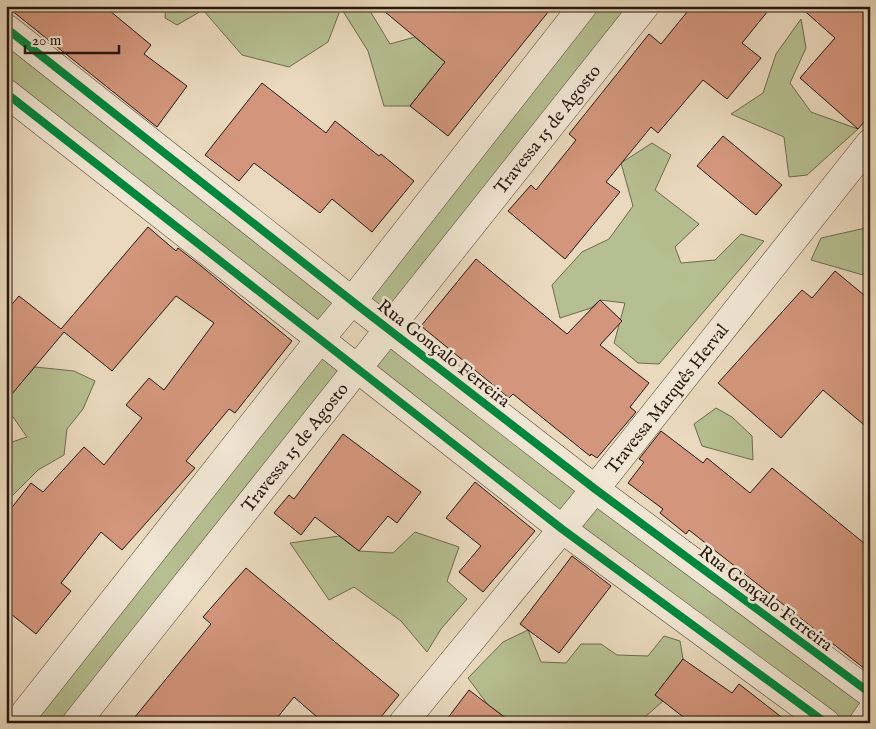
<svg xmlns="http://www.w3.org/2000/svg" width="876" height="729" viewBox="0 0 876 729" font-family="'IM FELL English',serif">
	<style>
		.green { fill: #b6bf91; stroke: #6e6a4f; fill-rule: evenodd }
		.building { fill: #d3967c; stroke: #27160d }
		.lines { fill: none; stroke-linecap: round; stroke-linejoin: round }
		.minor-casing { stroke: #584739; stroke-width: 29 }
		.tertiary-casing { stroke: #584739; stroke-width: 29 }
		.minor { stroke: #f1e6d4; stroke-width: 28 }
		.tertiary { stroke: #f1e6d4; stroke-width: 28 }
		.cycleway-casing { stroke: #f1e6d4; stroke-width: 11 }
		.cycleway { stroke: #00873e; stroke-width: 8 }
		.labels { text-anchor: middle; stroke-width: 5; stroke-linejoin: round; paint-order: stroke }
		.street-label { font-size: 18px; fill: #27160d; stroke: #f1e6d4 }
	</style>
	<rect width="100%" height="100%" fill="#ead9bd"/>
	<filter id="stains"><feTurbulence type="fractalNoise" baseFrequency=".004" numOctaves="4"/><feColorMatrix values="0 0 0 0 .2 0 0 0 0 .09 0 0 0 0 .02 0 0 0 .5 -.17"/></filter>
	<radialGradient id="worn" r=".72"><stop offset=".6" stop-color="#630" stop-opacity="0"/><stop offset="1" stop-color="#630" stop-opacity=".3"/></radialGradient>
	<path class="green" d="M 166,6 L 367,6 L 390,44 L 415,37 L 445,62 L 410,106 L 384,106 L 368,51 L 341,8 L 328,42 L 289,67 L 242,55 L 203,10 L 177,25 L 165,18 Z
		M 583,6 L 645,6 L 390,330 L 870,693 L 863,723 L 826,723 L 359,370 L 76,723 L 17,723 L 320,339 L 6,93 L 6,28 L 352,301 ZM 352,302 L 390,330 L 359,369 L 320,339 Z
		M 801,19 L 806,48 L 790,83 L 811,112 L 858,129 L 807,175 L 789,177 L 784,137 L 731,114 L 763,93 L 776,54 Z
		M 652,143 L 671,155 L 655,190 L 699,224 L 675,247 L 681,263 L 715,260 L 741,234 L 764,241 L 659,364 L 638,363 L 614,343 L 625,303 L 600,300 L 591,308 L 560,318 L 552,285 L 582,252 L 609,239 L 633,206 L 621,163 Z
		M 870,227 L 870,277 L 811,260 L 821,238 Z
		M 35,367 L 74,371 L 95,381 L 83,409 L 67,429 L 64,455 L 38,470 L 6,502 L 6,444 L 27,437 L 6,407 L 6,399 Z
		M 716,408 L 732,417 L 752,436 L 753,460 L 702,446 L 694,424 Z
		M 415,532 L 459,547 L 447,581 L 467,599 L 441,629 L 427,652 L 401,621 L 354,587 L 329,600 L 290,543 L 339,536 L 359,551 L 393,553 Z
		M 528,630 L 541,662 L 566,663 L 581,644 L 601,644 L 617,655 L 648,656 L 664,636 L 680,641 L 683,659 L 655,695 L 663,701 L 646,716 L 642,723 L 513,723 L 488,705 L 468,678 L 503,642 Z"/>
	<path class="building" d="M 6,6 L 104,6 L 151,45 L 144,54 L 187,86 L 157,127 Z
		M 378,6 L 553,6 L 448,136 L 410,106 L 445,62 Z
		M 692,6 L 772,6 L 742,43 L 761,58 L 727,99 L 703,80 L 658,133 L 651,127 L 606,182 L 620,192 L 565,259 L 508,211 L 531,185 L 536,190 L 576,140 L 569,134 L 649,34 L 661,44 Z
		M 799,6 L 870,6 L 870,115 L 858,129 L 800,78 L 835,38 Z
		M 262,83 L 326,133 L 335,121 L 379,156 L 381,154 L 414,181 L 372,232 L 332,199 L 320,213 L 254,163 L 239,181 L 205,155 Z
		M 723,136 L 782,185 L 756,215 L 697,166 Z
		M 148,227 L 176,251 L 178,248 L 201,266 L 292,341 L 235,413 L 229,409 L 186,461 L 195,468 L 122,550 L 101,532 L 61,583 L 71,591 L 36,634 L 6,610 L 6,515 L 31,483 L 43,492 L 84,447 L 104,465 L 142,418 L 126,405 L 149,378 L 164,390 L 214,323 L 176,296 L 112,371 L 64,332 L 6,401 L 6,311 L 19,296 L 61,329 Z
		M 476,259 L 567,334 L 600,300 L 622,321 L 600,345 L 649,383 L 630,407 L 636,412 L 597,458 L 591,454 L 590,456 L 513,394 L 509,398 L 421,326 Z
		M 835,271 L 870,300 L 870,430 L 823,390 L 781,438 L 718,383 L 802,290 L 812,298 Z
		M 661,431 L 703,463 L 707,458 L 750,493 L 772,468 L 870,548 L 870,673 L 689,530 L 686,534 L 660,513 L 663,509 L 628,483 L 644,462 L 639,459 Z
		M 343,434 L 421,492 L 397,523 L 388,516 L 359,551 L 315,517 L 301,535 L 274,513 L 289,495 L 294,499 Z
		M 475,482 L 535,531 L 483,592 L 459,572 L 481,546 L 446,518 Z
		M 572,556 L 611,586 L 559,653 L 520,624 Z
		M 246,568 L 399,695 L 376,723 L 324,723 L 294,697 L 273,723 L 130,723 L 211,624 L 203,617 Z
		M 683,659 L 732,693 L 739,684 L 789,723 L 691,723 L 655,695 Z
		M 469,690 L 512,723 L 444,723 Z"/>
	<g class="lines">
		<defs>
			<g id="minor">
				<path d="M 17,723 L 320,339 L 352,301 L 583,6"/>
				<path id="s1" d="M 76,723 L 645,6"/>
				<path id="s2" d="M 403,723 L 595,489 L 870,143"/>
				<path d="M 863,723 L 870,713"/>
			</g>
			<path id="tertiary" d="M 6,28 L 352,301 L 595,489 L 870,693
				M 6,93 L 562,529 L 826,723"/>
		</defs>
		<use href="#minor" class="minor-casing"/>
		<use href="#tertiary" class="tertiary-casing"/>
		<use href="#minor" class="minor"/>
		<use href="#tertiary" class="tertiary"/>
		<defs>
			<path id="cycleway" d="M 6,28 L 352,301 L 595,489 L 870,693
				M 6,93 L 562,529 L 826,723"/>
		</defs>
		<use href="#cycleway" class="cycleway-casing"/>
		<use href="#cycleway" class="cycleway"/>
	</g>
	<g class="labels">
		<g class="street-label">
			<text dy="6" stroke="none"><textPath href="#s1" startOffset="758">Travessa 15 de Agosto</textPath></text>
			<text transform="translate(444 353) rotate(38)" y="6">Rua Gonçalo Ferreira</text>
			<text dy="6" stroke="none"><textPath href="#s2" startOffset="418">Travessa Marquês Herval</textPath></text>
			<text dy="6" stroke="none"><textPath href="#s1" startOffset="352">Travessa 15 de Agosto</textPath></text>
			<text transform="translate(766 598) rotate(37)" y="6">Rua Gonçalo Ferreira</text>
		</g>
	</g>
	<rect width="876" height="729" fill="none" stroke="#ead9bd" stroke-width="25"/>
	<rect x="8" y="8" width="861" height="714" fill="none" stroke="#27160d" stroke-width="2.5"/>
	<rect x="12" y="12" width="851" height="704" fill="none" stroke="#27160d"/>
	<path d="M25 45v8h94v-8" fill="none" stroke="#27160d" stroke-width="2.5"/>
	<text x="32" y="45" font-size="15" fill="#27160d" stroke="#f1e6d4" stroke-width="4" paint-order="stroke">20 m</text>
	<rect width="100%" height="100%" filter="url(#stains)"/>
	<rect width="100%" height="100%" fill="url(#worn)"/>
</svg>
